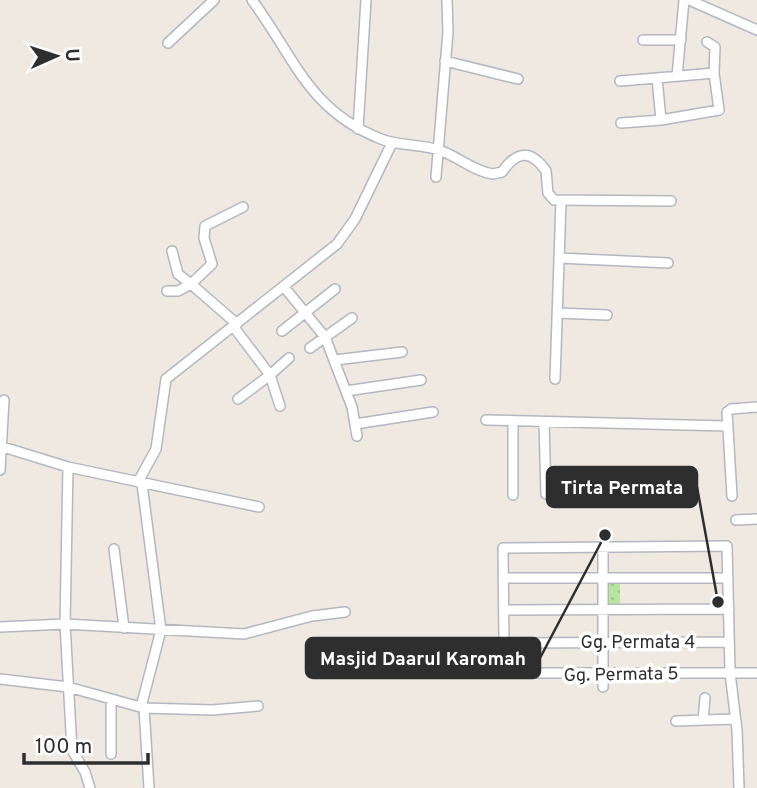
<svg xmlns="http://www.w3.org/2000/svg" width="757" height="788" viewBox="0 0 757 788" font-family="Overpass,sans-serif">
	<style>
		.park { fill: url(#park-dots) }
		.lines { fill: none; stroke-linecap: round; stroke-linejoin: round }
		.minor-casing { stroke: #b4b7c1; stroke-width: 12 }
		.minor { stroke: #fff; stroke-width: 9 }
		.labels { text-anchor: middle; stroke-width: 7; stroke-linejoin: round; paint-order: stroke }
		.street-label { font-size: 18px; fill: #2e2e2e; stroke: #fff }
		.leader { fill: none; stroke: #2e2e2e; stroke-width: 2.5 }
		.callout-dot { fill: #2e2e2e; stroke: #fff; stroke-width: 2.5 }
		.callout { fill: #2e2e2e; stroke: #2e2e2e; stroke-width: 2.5 }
		.callout-label { font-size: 19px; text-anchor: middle; font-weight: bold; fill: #fff }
	</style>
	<defs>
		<pattern id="park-dots" width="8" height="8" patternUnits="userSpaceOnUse" patternTransform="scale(1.75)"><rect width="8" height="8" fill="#b6e59e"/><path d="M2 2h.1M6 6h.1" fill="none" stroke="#9dc588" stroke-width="1.8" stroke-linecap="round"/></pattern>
	</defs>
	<rect width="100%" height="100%" fill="#efe9e1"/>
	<path class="park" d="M 606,582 L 620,582 L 620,608 L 607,608 Z"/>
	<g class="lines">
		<defs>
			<path id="minor" d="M 252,0 C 295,58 308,110 381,139 C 399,146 420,144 439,150 C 457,156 473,171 493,174 L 502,172 C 516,152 530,148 546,171 L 548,193 L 554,200 L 671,201
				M 689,0 L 757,30
				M 643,40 L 681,40
				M 707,42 L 715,47 L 714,73
				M 168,43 L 214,0
				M 445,61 L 518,79
				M 677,76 L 684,0
				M 620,81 L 657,78
				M 621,123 L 661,120 L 657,78 L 714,73 L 719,110 L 661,120
				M 358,129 L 366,0
				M 436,177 L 448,32 L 447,0
				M 172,251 L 178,274 L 191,284
				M 559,258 L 668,263
				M 284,287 L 325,337 L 352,407 L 357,436
				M 167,291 L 178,291 L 191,284
				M 558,313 L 607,315
				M 237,324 L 191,284 L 212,264 L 204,238 L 205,226 L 243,207
				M 233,326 L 270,375 L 238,399
				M 282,331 L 335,289
				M 310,348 L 352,318
				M 335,360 L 402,352
				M 555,379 L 561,201
				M 346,391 L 421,380
				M 280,406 L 270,375 L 289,358
				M 486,420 L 727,426
				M 513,421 L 513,495
				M 544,422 L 546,494
				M 355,424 L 433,412
				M 0,446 L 68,467 L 259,507
				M 68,467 L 65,624 L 72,750 L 85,772 L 90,788
				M 0,470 L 4,400
				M 138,482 L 156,449 L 166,379 L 337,244 L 355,219 L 392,143
				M 732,496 L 727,412 L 731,409 L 757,407
				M 736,520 L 757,519
				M 603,546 L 603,687
				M 114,549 L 124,628
				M 504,578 L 728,578
				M 504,610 L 729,609
				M 0,627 L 65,624 L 244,634 L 312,616 L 345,612
				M 504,643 L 729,642
				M 0,679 L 68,687 L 144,708 L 212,710 L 258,706
				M 141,707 L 161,630 L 142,484
				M 144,708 L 149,788
				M 703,720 L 705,698
				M 676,721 L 734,719
				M 111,754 L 111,699
				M 739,788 L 737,730 L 730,673 L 727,546 L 503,548 L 504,643 L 513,673 L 757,673"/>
		</defs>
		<use href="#minor" class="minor-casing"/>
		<use href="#minor" class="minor"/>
	</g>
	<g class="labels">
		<g class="street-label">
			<text x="638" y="648">Gg. Permata 4</text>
			<text transform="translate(621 674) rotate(-1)" y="6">Gg. Permata 5</text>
		</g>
	</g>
	<path class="leader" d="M718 602L697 487M605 535L540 658"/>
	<g class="callout-dot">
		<circle cx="718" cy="602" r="7"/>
		<circle cx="605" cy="535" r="7"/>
	</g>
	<g class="callout">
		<rect x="547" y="467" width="150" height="40" rx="7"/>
		<rect x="306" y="638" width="234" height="40" rx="7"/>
	</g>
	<g class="callout-label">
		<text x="622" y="494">Tirta Permata</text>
		<text x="423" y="665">Masjid Daarul Karomah</text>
	</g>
	<g transform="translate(56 56) rotate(87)" stroke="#ffffff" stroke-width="5" paint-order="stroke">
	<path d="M0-5L12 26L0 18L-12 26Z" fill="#2e2e2e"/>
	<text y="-10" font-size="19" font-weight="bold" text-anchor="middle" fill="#2e2e2e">U</text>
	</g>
	<path d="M24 753v10h124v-10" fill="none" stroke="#2e2e2e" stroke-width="3.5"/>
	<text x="35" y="753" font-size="21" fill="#2e2e2e" stroke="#ffffff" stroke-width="5" paint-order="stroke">100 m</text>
</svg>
